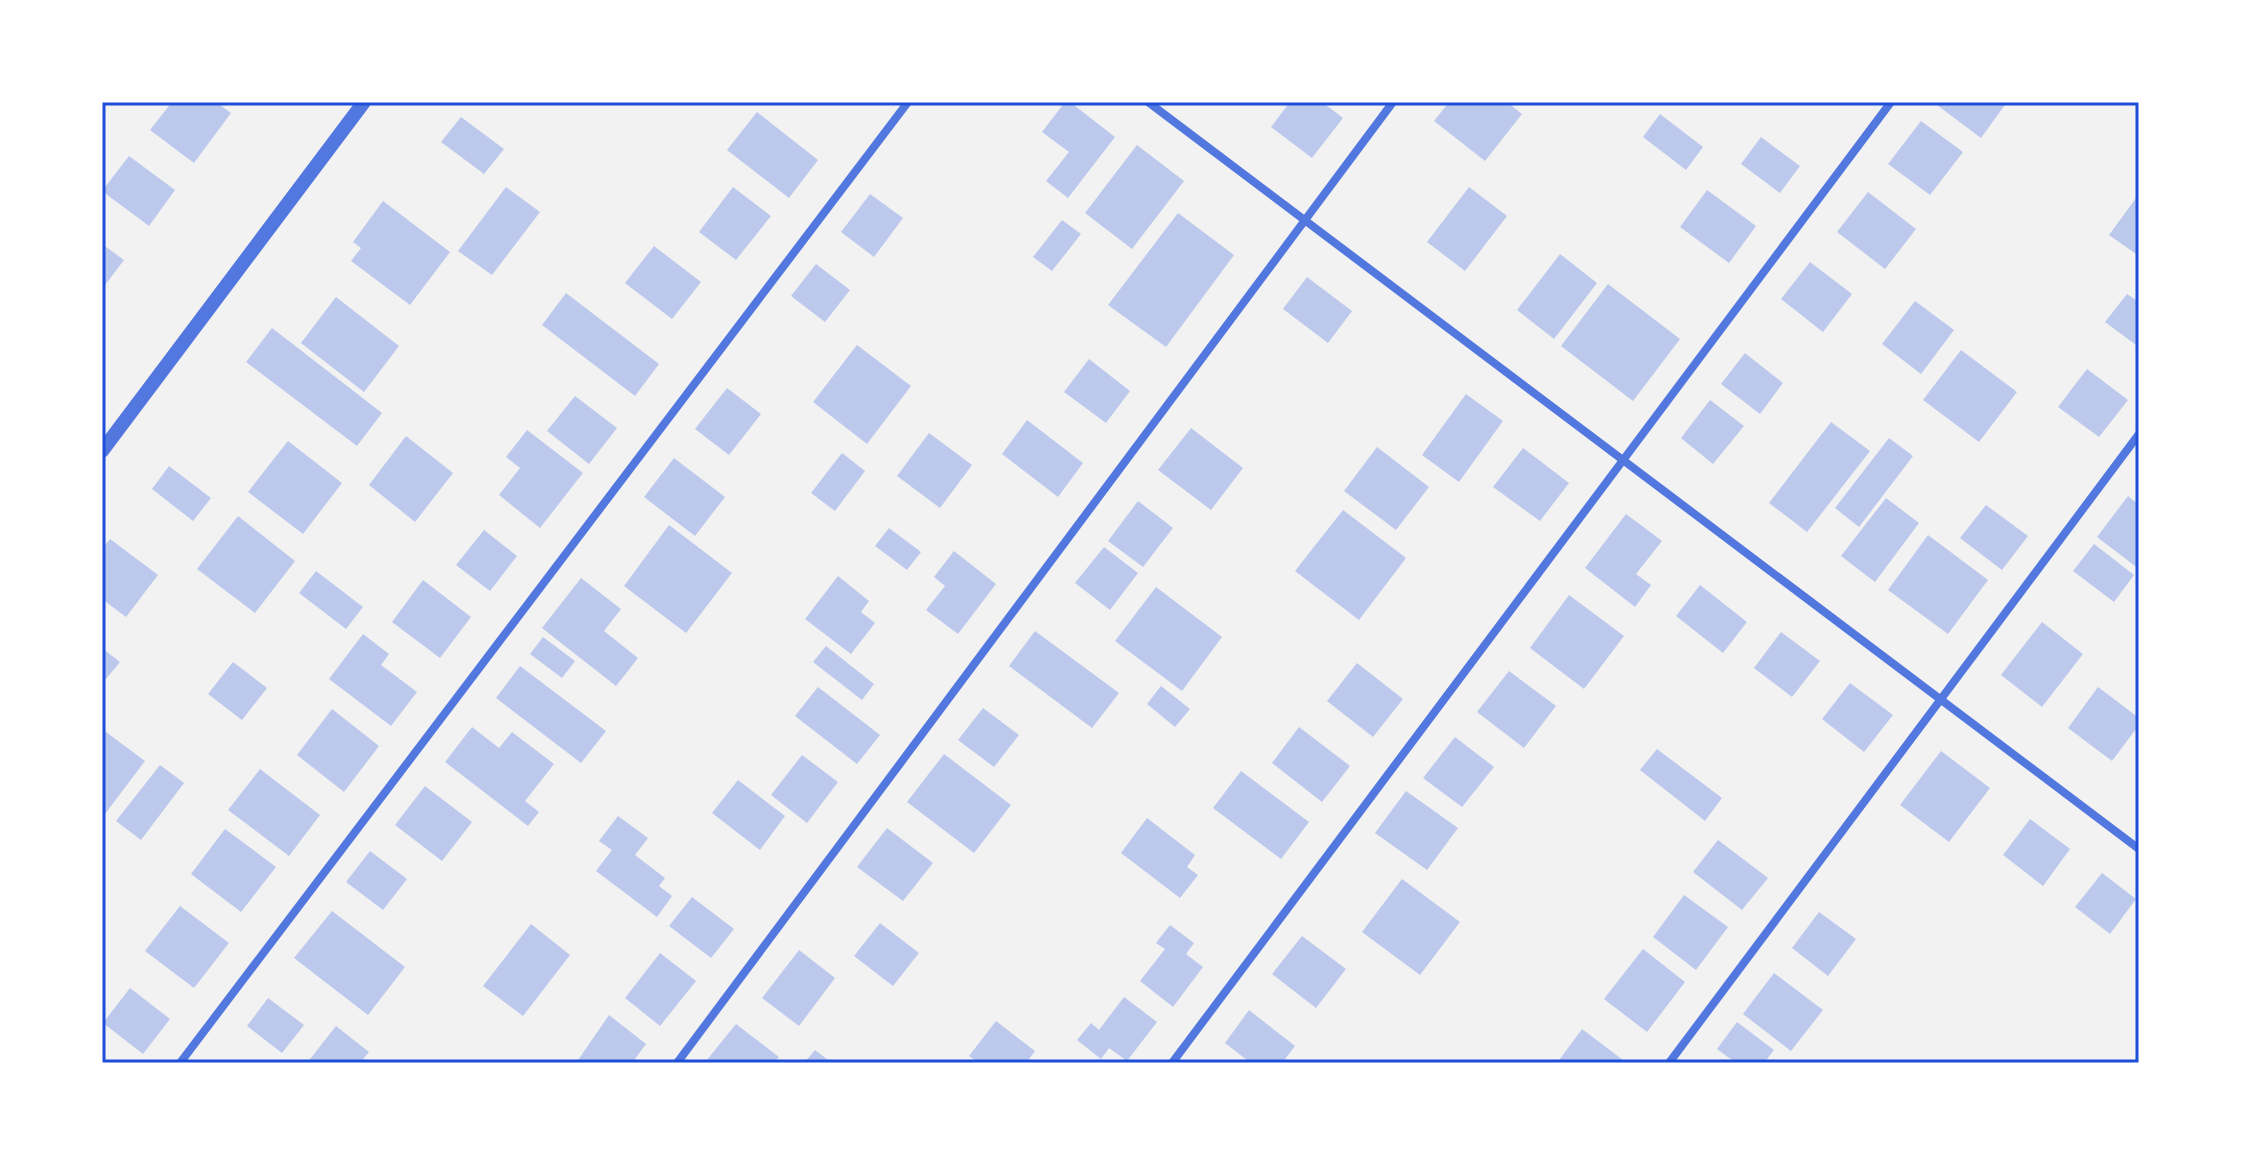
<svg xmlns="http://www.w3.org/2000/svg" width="2241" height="1165" viewBox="0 0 2241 1165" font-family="Raleway,sans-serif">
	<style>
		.building { fill: #bdc9ec }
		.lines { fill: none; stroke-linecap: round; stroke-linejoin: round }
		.minor { stroke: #5277de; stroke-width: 8 }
		.tertiary { stroke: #5277de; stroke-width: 14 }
		.neatline { fill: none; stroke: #1d4ed8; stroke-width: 3 }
	</style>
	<rect width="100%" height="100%" fill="#f2f2f2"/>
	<path class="building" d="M 172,102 L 216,102 L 231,113 L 194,163 L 150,130 Z
		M 1065,102 L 1070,102 L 1115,137 L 1068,198 L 1046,181 L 1069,152 L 1042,132 Z
		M 1290,102 L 1322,102 L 1343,118 L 1312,158 L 1271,127 Z
		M 1449,102 L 1507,102 L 1522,114 L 1485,161 L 1434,121 Z
		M 1933,102 L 2007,102 L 1981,138 Z
		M 757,112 L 818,160 L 789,198 L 727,150 Z
		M 1660,114 L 1703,147 L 1686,170 L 1643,137 Z
		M 461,117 L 504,149 L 484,174 L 441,142 Z
		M 1921,121 L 1963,152 L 1930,195 L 1888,164 Z
		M 1761,137 L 1800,166 L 1780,193 L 1741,164 Z
		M 1137,145 L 1184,181 L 1132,249 L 1085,213 Z
		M 129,156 L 175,190 L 149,226 L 102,191 Z
		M 506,187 L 540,212 L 492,275 L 458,251 Z
		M 733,187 L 771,216 L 736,260 L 699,232 Z
		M 1469,187 L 1507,216 L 1465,271 L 1427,242 Z
		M 1707,190 L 1756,226 L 1729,263 L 1680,227 Z
		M 1868,192 L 1916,229 L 1885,269 L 1837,232 Z
		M 870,194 L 903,218 L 874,257 L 841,232 Z
		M 2139,194 L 2139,256 L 2109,235 Z
		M 383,201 L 450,252 L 410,305 L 351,261 L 361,248 L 353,242 Z
		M 1178,213 L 1234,255 L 1166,347 L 1108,305 Z
		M 1062,220 L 1081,234 L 1052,271 L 1033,257 Z
		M 102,244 L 124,260 L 102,289 Z
		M 654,246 L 701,282 L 672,319 L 625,283 Z
		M 1560,254 L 1597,283 L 1554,339 L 1517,310 Z
		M 1810,262 L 1852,294 L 1823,332 L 1781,299 Z
		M 816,264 L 850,290 L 825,322 L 791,296 Z
		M 1307,277 L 1352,311 L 1328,343 L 1283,309 Z
		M 1608,284 L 1680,339 L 1633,401 L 1561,346 Z
		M 566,293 L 659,364 L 635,396 L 542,325 Z
		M 2127,294 L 2139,302 L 2136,345 L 2105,322 Z
		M 336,297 L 399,346 L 364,392 L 301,343 Z
		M 1915,301 L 1954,330 L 1921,374 L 1882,344 Z
		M 272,328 L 382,413 L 357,446 L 246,362 Z
		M 857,345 L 911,386 L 867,444 L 813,402 Z
		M 1961,350 L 2017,392 L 1979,442 L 1923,400 Z
		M 1745,353 L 1783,383 L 1760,414 L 1721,384 Z
		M 1089,359 L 1130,391 L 1106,423 L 1064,392 Z
		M 2087,369 L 2128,400 L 2099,437 L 2058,407 Z
		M 727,388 L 761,414 L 729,455 L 695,429 Z
		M 1466,394 L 1503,421 L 1459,482 L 1422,455 Z
		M 575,396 L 617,428 L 589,464 L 547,431 Z
		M 1710,400 L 1744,426 L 1713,464 L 1681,438 Z
		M 1027,420 L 1083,463 L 1058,497 L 1002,454 Z
		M 1831,422 L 1870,451 L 1807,532 L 1769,503 Z
		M 1191,428 L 1243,468 L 1211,510 L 1158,470 Z
		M 527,430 L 583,473 L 540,528 L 499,495 L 520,468 L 506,457 Z
		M 929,433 L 972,465 L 940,508 L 897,476 Z
		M 406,436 L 453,473 L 415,522 L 369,485 Z
		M 1889,438 L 1913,456 L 1859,527 L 1835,508 Z
		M 288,441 L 342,483 L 303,534 L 248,492 Z
		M 1377,447 L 1429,487 L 1396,530 L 1344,491 Z
		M 1523,448 L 1569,483 L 1540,521 L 1493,487 Z
		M 842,453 L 865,471 L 835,511 L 811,493 Z
		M 674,458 L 725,497 L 695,536 L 644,497 Z
		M 169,466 L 211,498 L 193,521 L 152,489 Z
		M 2128,496 L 2139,505 L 2139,569 L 2097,537 Z
		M 1886,498 L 1919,523 L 1875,582 L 1841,556 Z
		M 1138,501 L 1173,528 L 1143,567 L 1108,541 Z
		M 1986,505 L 2028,536 L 2002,570 L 1960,538 Z
		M 1343,510 L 1406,558 L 1359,620 L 1295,571 Z
		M 1626,514 L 1662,541 L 1636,574 L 1651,585 L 1635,607 L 1585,568 Z
		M 238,516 L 295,561 L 255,613 L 197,569 Z
		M 669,525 L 732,573 L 686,633 L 624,586 Z
		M 889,528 L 921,552 L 907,570 L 875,546 Z
		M 484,530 L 517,556 L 490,591 L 456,565 Z
		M 1928,535 L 1988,580 L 1948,634 L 1888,590 Z
		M 110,539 L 158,575 L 126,617 L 102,599 L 102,549 Z
		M 2094,544 L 2134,575 L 2114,602 L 2073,571 Z
		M 1104,547 L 1138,573 L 1110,610 L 1075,583 Z
		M 954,551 L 996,584 L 958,634 L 926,610 L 945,586 L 934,577 Z
		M 316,571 L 363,607 L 346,629 L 299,593 Z
		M 838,576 L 869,601 L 861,612 L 875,623 L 851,654 L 805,619 Z
		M 581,578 L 621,609 L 604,631 L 638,658 L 616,686 L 542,628 Z
		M 423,580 L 471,617 L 440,658 L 392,622 Z
		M 1700,585 L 1747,622 L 1723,653 L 1676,616 Z
		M 1156,587 L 1222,637 L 1182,691 L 1115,641 Z
		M 1569,595 L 1624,636 L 1584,689 L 1530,648 Z
		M 2042,622 L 2083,654 L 2042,707 L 2001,675 Z
		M 1035,631 L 1119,693 L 1092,728 L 1009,666 Z
		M 1781,632 L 1820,661 L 1792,697 L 1754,668 Z
		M 363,634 L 389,654 L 381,665 L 417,692 L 391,726 L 329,679 Z
		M 543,637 L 575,661 L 562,678 L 530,654 Z
		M 826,646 L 874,684 L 862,700 L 813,662 Z
		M 102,648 L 120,662 L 106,679 L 102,676 Z
		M 233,662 L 267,688 L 242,720 L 208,694 Z
		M 1357,663 L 1403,699 L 1373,737 L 1327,701 Z
		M 520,666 L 606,731 L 581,763 L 496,698 Z
		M 1509,671 L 1556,706 L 1524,748 L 1477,712 Z
		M 1850,683 L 1893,715 L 1864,752 L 1822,719 Z
		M 1161,686 L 1190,709 L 1175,727 L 1147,704 Z
		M 818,687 L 880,735 L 857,764 L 795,716 Z
		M 2098,687 L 2139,718 L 2139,725 L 2112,761 L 2068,728 Z
		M 983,708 L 1019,735 L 994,767 L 958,740 Z
		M 332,709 L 379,746 L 344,792 L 297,755 Z
		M 472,727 L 499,748 L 512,732 L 554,764 L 525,801 L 539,812 L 528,826 L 445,762 Z
		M 1299,727 L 1350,766 L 1322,802 L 1272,763 Z
		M 102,729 L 145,761 L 102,818 Z
		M 1455,737 L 1494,767 L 1462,807 L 1423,778 Z
		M 1657,749 L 1722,798 L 1705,821 L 1640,770 Z
		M 1941,751 L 1990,788 L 1949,842 L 1900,805 Z
		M 944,754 L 1011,805 L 974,853 L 907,802 Z
		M 802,755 L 838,782 L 807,823 L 771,795 Z
		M 160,765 L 184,783 L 141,840 L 116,821 Z
		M 260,769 L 320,815 L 289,856 L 228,810 Z
		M 1241,771 L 1309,822 L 1281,859 L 1213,808 Z
		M 738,780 L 785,816 L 760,850 L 712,813 Z
		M 425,786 L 472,822 L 442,861 L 395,825 Z
		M 1406,791 L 1458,828 L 1427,870 L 1375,833 Z
		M 618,816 L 648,838 L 635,855 L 665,878 L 659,886 L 672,896 L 657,917 L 596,871 L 612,850 L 599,841 Z
		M 1147,818 L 1195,855 L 1187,867 L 1198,875 L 1180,898 L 1121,853 Z
		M 2030,819 L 2070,849 L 2043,886 L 2003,855 Z
		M 887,828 L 933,863 L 903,901 L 857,867 Z
		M 225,829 L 276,867 L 241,912 L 191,874 Z
		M 1718,840 L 1768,878 L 1742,910 L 1693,872 Z
		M 370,851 L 407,879 L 383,910 L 346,882 Z
		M 2102,873 L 2136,899 L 2110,934 L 2075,907 Z
		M 1402,879 L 1460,922 L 1420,975 L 1362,932 Z
		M 1684,895 L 1728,927 L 1696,970 L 1653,937 Z
		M 692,897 L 734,929 L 711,958 L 669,926 Z
		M 180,906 L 229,943 L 194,988 L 145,951 Z
		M 332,911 L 405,967 L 368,1015 L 294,958 Z
		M 1819,912 L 1856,939 L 1828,976 L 1792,948 Z
		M 880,923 L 919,953 L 893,986 L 854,956 Z
		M 531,924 L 570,955 L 523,1016 L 483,986 Z
		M 1170,925 L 1194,943 L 1186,954 L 1203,967 L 1173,1007 L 1140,981 L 1165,949 L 1156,943 Z
		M 1302,936 L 1346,969 L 1316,1008 L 1272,974 Z
		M 1643,949 L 1685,982 L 1647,1032 L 1604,999 Z
		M 799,950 L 835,978 L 799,1026 L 762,998 Z
		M 660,953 L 696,981 L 660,1026 L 625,998 Z
		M 1774,973 L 1823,1010 L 1791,1051 L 1743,1014 Z
		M 130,988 L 170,1019 L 143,1054 L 103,1023 Z
		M 1124,997 L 1157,1022 L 1127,1061 L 1109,1048 L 1101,1059 L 1077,1040 L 1091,1023 L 1099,1030 Z
		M 268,998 L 304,1025 L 282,1053 L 247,1026 Z
		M 1249,1010 L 1295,1046 L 1282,1063 L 1251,1063 L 1225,1043 Z
		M 609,1015 L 646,1044 L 632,1063 L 576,1063 Z
		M 996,1021 L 1035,1051 L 1026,1063 L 979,1063 L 969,1056 Z
		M 1737,1022 L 1774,1050 L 1764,1063 L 1736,1063 L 1717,1049 Z
		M 736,1024 L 779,1057 L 774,1063 L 706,1061 Z
		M 336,1026 L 369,1052 L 360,1063 L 307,1063 Z
		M 1582,1029 L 1627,1063 L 1557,1063 Z
		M 815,1050 L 832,1063 L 804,1063 Z"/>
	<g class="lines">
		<path class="minor" d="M 1148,102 L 2139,849
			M 180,1063 L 908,102
			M 677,1063 L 1393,102
			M 1172,1063 L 1891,102
			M 1669,1063 L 2139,434"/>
		<path class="tertiary" d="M 102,451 L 364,102"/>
	</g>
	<rect width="2241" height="1165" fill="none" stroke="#ffffff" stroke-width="208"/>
	<rect x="104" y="104" width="2033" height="957" class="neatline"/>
</svg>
